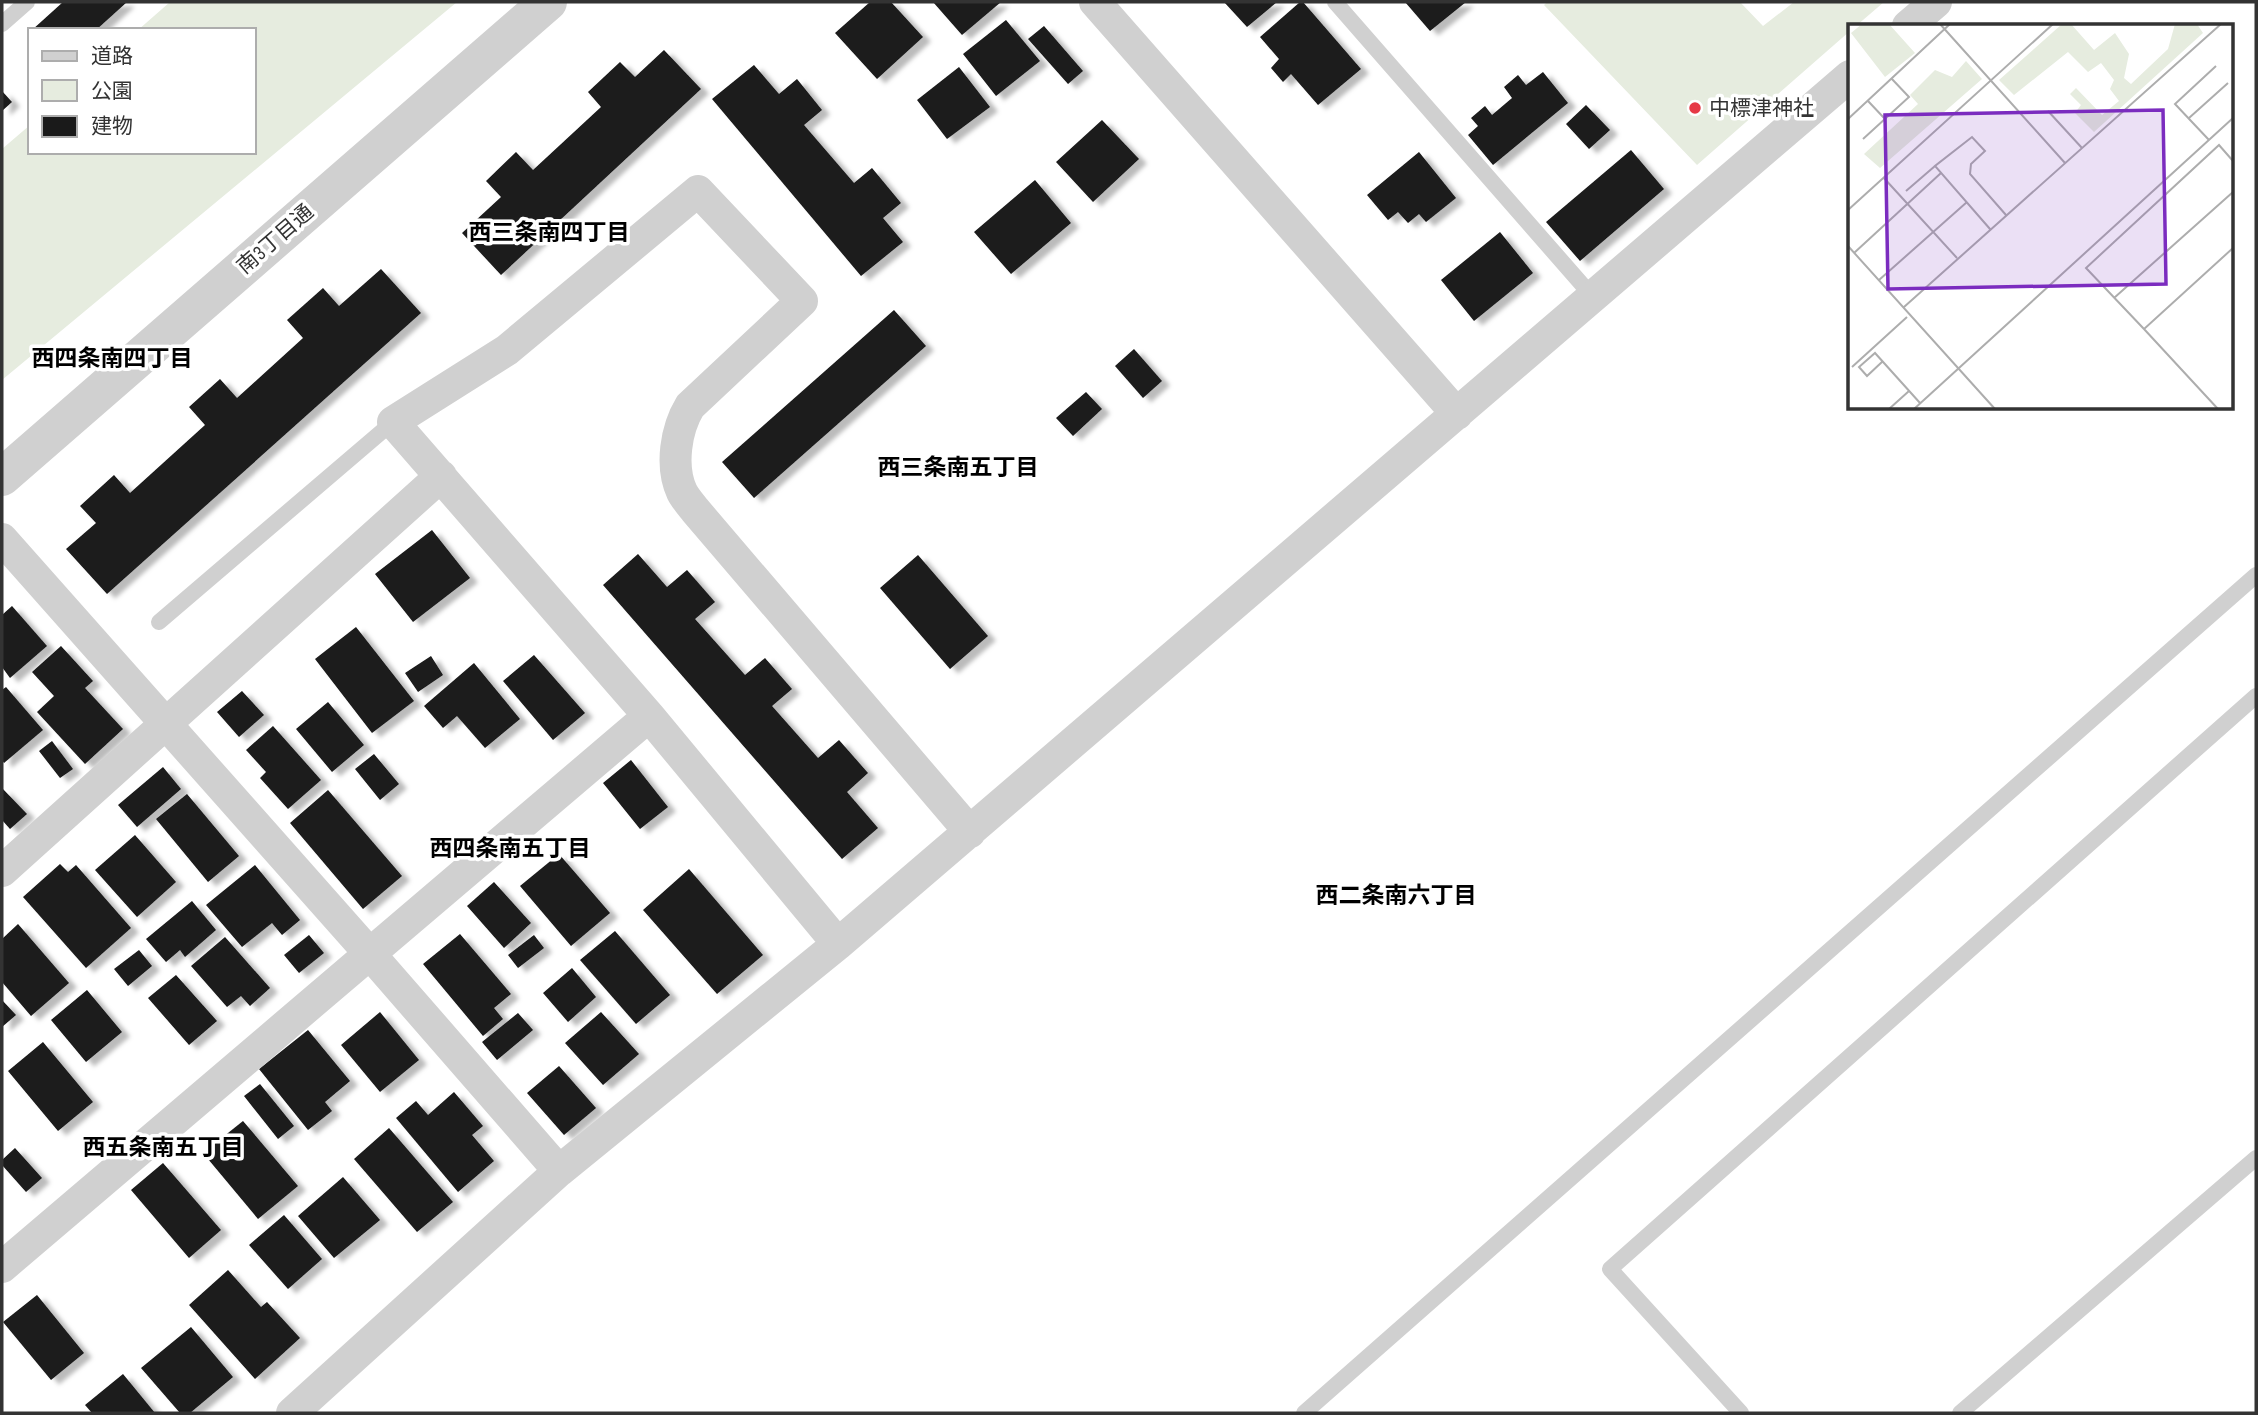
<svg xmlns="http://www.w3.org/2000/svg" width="2258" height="1415" viewBox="0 0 2258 1415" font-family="'Sofia Sans Condensed','Noto Sans JP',sans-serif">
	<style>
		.green { fill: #e6ecdf }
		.building { fill: #1a1a1a; filter: url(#shadow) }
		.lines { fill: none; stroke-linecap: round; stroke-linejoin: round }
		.service { stroke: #d0d0d0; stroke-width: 16 }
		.minor { stroke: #d0d0d0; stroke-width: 32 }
		.tertiary { stroke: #d0d0d0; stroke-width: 38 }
		.poi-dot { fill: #e63946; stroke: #fff; stroke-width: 2.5 }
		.labels { text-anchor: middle; stroke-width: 7; stroke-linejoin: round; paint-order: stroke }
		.poi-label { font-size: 21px; fill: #333; stroke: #fff; text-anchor: start }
		.street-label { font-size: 21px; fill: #333; stroke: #fff }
		.neighbourhood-label { font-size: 23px; font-weight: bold; fill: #000; stroke: #fff }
		.inset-road { fill: none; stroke: #adadad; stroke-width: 2 }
		.view { fill: #7b2cbf; fill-opacity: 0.15; stroke: #7b2cbf; stroke-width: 3.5 }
		.inset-edge { fill: none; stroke: #333; stroke-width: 3.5 }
	</style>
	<defs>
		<filter id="shadow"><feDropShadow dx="8" dy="4.5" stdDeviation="2" flood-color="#0004"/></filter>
	</defs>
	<rect width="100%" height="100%" fill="#fff"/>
	<path class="green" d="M 170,2 L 457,2 L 2,380 L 2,149 L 30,125 L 30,152 L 254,152 L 254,30 L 138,30 Z
		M 1547,2 L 1740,2 L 1763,26 L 1794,2 L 1884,2 L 1856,26 L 1850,26 L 1850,31 L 1697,165 L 1544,5 Z"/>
	<path class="building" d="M 63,2 L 127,2 L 96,30 L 32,30 Z
		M 870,2 L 891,2 L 923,37 L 877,79 L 835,33 Z
		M 933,2 L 1001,2 L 962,35 Z
		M 1224,2 L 1277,2 L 1247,27 Z
		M 1300,2 L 1303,2 L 1361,69 L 1318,105 L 1291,74 L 1283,82 L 1271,68 L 1279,59 L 1260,37 Z
		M 1405,2 L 1466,2 L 1430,31 Z
		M 1006,20 L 1040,61 L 996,96 L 963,54 Z
		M 1044,26 L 1083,71 L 1068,84 L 1028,39 Z
		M 664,50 L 701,89 L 501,275 L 462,233 L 501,197 L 486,181 L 516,152 L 533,170 L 601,107 L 588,92 L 620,62 L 635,77 Z
		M 754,65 L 779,94 L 797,79 L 822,110 L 804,125 L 854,183 L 872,168 L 901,203 L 883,218 L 903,242 L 861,276 L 712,99 Z
		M 959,67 L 990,107 L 947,139 L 917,100 Z
		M 1543,72 L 1568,103 L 1493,165 L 1468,135 L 1478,126 L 1471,118 L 1485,106 L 1492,115 L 1512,98 L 1504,87 L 1518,75 L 1526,85 Z
		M 2,91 L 12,102 L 2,111 Z
		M 1586,105 L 1610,130 L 1589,149 L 1566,124 Z
		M 1102,120 L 1139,159 L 1093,202 L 1056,162 Z
		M 1631,150 L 1664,189 L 1580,261 L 1546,222 Z
		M 1419,152 L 1456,198 L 1426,222 L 1419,214 L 1408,223 L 1398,212 L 1388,220 L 1367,195 Z
		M 1035,180 L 1071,223 L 1011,274 L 974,232 Z
		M 1500,232 L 1533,273 L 1474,321 L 1441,280 Z
		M 381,269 L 421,313 L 107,594 L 66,549 L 96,523 L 80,506 L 114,475 L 130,493 L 205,425 L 189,407 L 220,379 L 237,398 L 303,338 L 287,320 L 323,288 L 339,306 Z
		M 894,310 L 926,346 L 754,498 L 722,462 Z
		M 1134,349 L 1162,381 L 1143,398 L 1115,366 Z
		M 1086,392 L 1102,409 L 1073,436 L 1056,418 Z
		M 432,530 L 470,578 L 413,622 L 375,574 Z
		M 638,554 L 667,587 L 687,570 L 715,602 L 695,619 L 745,675 L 765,658 L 792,689 L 772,706 L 818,758 L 839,740 L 868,773 L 847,792 L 878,828 L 842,859 L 603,585 Z
		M 918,555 L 988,636 L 950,669 L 880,588 Z
		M 12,606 L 47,646 L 10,678 L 2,667 L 2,615 Z
		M 356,627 L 414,701 L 372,733 L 315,659 Z
		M 61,646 L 93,681 L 85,688 L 123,729 L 85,764 L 37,712 L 54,696 L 32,672 Z
		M 534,655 L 585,713 L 553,740 L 503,681 Z
		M 431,656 L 443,675 L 418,692 L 405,673 Z
		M 474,663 L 520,719 L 485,748 L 457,716 L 443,728 L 424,706 Z
		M 6,687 L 43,730 L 4,763 L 2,760 L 2,690 Z
		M 242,691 L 264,715 L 239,737 L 217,712 Z
		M 328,702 L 364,745 L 332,772 L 296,729 Z
		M 273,726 L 321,780 L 288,809 L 260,778 L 266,772 L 246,750 Z
		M 52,741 L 73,769 L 60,778 L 39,751 Z
		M 374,754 L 399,784 L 380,800 L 355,769 Z
		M 631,760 L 668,807 L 640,829 L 603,783 Z
		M 163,767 L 181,789 L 137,827 L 118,805 Z
		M 2,788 L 27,814 L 10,829 L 2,820 Z
		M 328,790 L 402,876 L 363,909 L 290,823 Z
		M 187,794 L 239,856 L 208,882 L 156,819 Z
		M 135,835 L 176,882 L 137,917 L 95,870 Z
		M 559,854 L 610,913 L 571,946 L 520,886 Z
		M 60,864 L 68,872 L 76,865 L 131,928 L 86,968 L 23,897 Z
		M 255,865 L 300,920 L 282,935 L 272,923 L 242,947 L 206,905 Z
		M 689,869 L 763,955 L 717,994 L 643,910 Z
		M 494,882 L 531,923 L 504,948 L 467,906 Z
		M 192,901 L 216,930 L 185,957 L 180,950 L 166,962 L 146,939 Z
		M 18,924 L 69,983 L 31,1016 L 2,982 L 2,939 Z
		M 615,931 L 670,995 L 636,1024 L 580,960 Z
		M 460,934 L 511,994 L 494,1008 L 503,1019 L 483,1036 L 423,964 Z
		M 309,935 L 324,953 L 299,973 L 284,955 Z
		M 534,935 L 544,948 L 518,968 L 508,955 Z
		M 225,937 L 270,988 L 250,1006 L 241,996 L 227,1007 L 191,966 Z
		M 139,950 L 152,966 L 128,986 L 114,969 Z
		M 572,968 L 596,997 L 568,1022 L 543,993 Z
		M 176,975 L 217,1021 L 189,1045 L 148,998 Z
		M 87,990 L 122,1032 L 86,1062 L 51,1020 Z
		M 2,1000 L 16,1015 L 2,1027 Z
		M 380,1012 L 419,1060 L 380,1092 L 341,1045 Z
		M 601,1012 L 639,1054 L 603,1085 L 565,1043 Z
		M 518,1013 L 533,1030 L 497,1060 L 482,1042 Z
		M 308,1030 L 350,1081 L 325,1102 L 332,1111 L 308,1130 L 259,1069 Z
		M 43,1042 L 93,1102 L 58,1131 L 8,1071 Z
		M 559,1066 L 596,1108 L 564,1135 L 527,1093 Z
		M 260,1084 L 294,1126 L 278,1139 L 244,1096 Z
		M 454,1092 L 483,1126 L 472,1135 L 494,1161 L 458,1192 L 396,1118 L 416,1101 L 428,1115 Z
		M 243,1121 L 298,1186 L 258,1219 L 203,1153 Z
		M 389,1128 L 453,1202 L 417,1232 L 354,1159 Z
		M 15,1148 L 42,1178 L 26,1192 L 2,1165 L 2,1160 Z
		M 163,1163 L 221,1230 L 189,1258 L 131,1190 Z
		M 343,1177 L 380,1220 L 334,1258 L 298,1216 Z
		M 284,1215 L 322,1259 L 288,1289 L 249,1245 Z
		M 228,1270 L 261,1307 L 267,1302 L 300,1338 L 255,1379 L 189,1305 Z
		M 37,1295 L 84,1353 L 51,1380 L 3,1322 Z
		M 191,1327 L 233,1377 L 190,1413 L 180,1413 L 141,1368 Z
		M 123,1374 L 155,1413 L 92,1413 L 85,1405 Z"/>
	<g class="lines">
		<path class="service" d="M 1335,2 L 1593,297
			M 2,24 L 27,2
			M 159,622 L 393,422
			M 1304,1413 L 2256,575
			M 1741,1413 L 1610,1269 L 2256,696
			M 1960,1413 L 2256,1158"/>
		<path class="minor" d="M 1095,2 L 1457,414
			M 1908,26 L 1936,2
			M 2,539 L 370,954 L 559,1171
			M 2,871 L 441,476
			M 838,944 L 649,716 L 393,422 L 507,350 L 698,191 L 802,301 L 690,406 C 676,429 670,466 682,492 C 685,498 691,505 695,510 L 970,832
			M 2,1267 L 649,716
			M 292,1413 L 559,1171 L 838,944 L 1850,76"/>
		<path class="tertiary" d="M 2,477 L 548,2"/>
	</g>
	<circle class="poi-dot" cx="1695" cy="108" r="7"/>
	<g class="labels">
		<g class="poi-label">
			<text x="1709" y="115">中標津神社</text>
		</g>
		<g class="street-label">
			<text transform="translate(275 239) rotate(-41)" y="7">南3丁目通</text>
		</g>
		<g class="neighbourhood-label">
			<text x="549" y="240">西三条南四丁目</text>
			<text x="112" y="366">西四条南四丁目</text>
			<text x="958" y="475">西三条南五丁目</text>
			<text x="510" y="856">西四条南五丁目</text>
			<text x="1396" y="903">西二条南六丁目</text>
			<text x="163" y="1155">西五条南五丁目</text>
		</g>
	</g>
	<g transform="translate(1848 24)">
		<rect width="385" height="385" fill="#fff"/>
		<path d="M 14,0 L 41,0 L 67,29 L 37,53 L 3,9 ZM 214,0 L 223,0 L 246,26 L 267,9 L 281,30 L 276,54 L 283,60 L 320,25 L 327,0 L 349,0 L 355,9 L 246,108 L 227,89 L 233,81 L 222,70 L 228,64 L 254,91 L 271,77 L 262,65 L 266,56 L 253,39 L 240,48 L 220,28 L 166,71 L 151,56 ZM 118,37 L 134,55 L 32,144 L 16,130 L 70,80 L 62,71 L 87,46 L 104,53 Z" fill="#e6ecdf"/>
		<path class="inset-road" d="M 92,0 L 217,139M 20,77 L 37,95M 200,87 L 234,124M 341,94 L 380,59M 0,95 L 102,0M 15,115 L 61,73 L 43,54M 361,116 L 327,80 L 368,42M 35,153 L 109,234M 58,167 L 87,142M 0,186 L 205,0M 142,205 L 87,142 L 124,113 L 137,127 L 123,140 L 122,150 L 158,191M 0,222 L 147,385M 6,229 L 93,149M 31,256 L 119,178M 266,274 L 385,168M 56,283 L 373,0M 296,305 L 238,244 L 371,121 L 385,137M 35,337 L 19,352 L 11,343 L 27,329 L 72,379M 4,343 L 59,293M 41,385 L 61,367M 66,385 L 385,94M 370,385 L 296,305 L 385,224"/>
		<path class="view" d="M 315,86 L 318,260 L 40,265 L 37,91 Z"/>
		<rect width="385" height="385" class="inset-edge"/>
	</g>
	<rect width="2258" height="1415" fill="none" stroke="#333333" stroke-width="7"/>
	<rect x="28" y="28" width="228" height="126" fill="#ffffff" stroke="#adadad" stroke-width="2"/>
	<rect x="42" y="51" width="35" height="10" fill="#d0d0d0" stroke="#adadad" stroke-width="2"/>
	<text x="91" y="63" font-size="21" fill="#333333">道路</text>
	<rect x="42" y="80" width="35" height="21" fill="#e6ecdf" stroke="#adadad" stroke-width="2"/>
	<text x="91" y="98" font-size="21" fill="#333333">公園</text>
	<rect x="42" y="116" width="35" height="21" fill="#1a1a1a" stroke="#adadad" stroke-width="2"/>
	<text x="91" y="133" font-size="21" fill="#333333">建物</text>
</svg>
